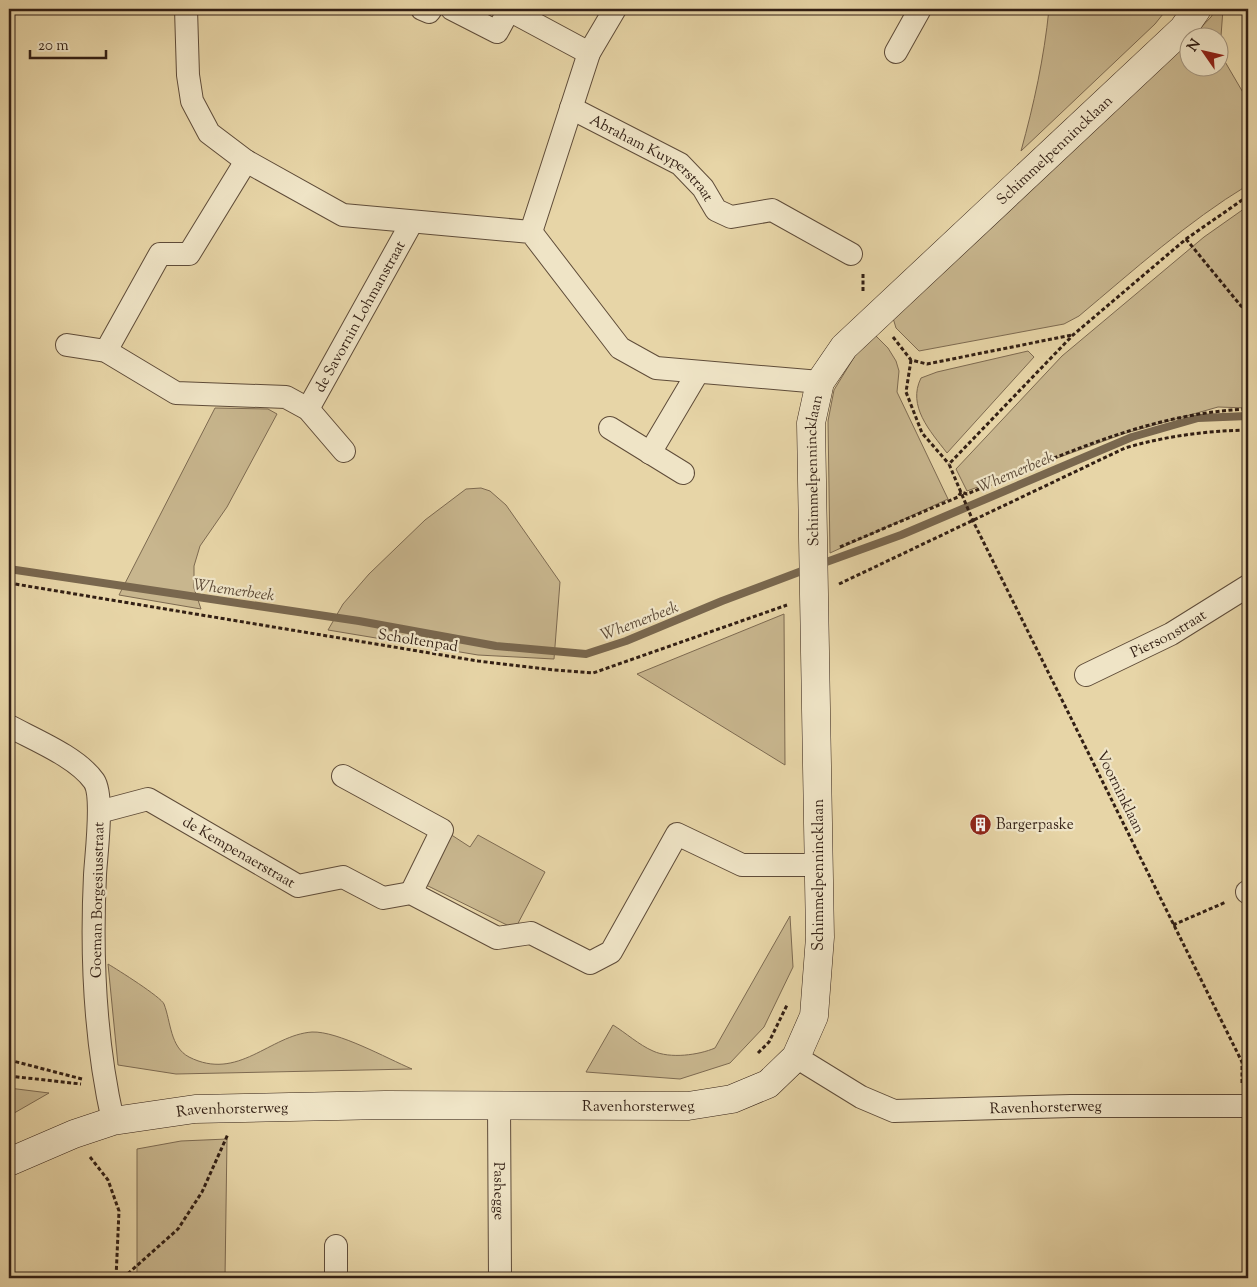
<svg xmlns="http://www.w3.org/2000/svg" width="1257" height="1287" viewBox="0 0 1257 1287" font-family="'Sorts Mill Goudy',serif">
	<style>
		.green { fill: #c8b68e; stroke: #7d6a51 }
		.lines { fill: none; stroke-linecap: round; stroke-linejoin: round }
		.stream { stroke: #79674e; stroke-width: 8 }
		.street-casing { stroke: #5f4c39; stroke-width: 24 }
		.secondary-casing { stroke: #321f14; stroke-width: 29 }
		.path { stroke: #321f14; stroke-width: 3; stroke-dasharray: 4 2.5; stroke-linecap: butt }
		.street { stroke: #efe4c6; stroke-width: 22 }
		.secondary { stroke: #efe4c6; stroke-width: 28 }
		.labels { text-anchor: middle; stroke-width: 4.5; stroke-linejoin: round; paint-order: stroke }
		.street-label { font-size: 15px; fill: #321f14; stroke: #efe4c6 }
		.poi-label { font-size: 15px; fill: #321f14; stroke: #efe4c6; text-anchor: start }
		.water-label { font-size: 16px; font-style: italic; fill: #5c4936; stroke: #efe4c6 }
	</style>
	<rect width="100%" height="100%" fill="#e7d5a7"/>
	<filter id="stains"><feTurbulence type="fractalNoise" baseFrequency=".004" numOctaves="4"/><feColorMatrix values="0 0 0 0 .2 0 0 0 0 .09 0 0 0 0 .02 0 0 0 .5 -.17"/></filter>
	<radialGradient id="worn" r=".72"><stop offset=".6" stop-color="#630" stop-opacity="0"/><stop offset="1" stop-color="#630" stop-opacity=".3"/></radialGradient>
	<path class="green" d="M 1049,9 L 1167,9 L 1155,24 L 1021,151 C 1034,104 1044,58 1049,9 Z
		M 1216,9 L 1223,9 L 1221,36 L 1224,60 L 1248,101 L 1248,185 C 1187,222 1134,270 1079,316 L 1064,324 L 919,351 L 896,328 L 893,318 L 1189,40 L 1190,68 L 1220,68 L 1220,38 L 1192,37 L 1211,17 Z
		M 1248,206 L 1248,408 L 1218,407 L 1123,434 L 967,491 L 956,469 L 1062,356 L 1204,237 Z
		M 875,335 L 888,348 L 896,361 L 899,371 L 897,392 L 948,499 L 830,553 L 828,421 L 834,390 L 856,354 Z
		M 1028,351 L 1034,357 L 947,453 C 930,431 907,406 921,378 L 937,372 Z
		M 215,408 L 268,409 L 277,414 L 227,507 L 200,546 L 194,566 L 194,588 L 201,609 L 119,595 Z
		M 481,488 L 490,491 L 506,505 L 560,582 L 554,659 L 478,655 L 328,630 L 343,604 L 369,574 L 425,520 L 466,489 Z
		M 784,614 L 785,765 L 637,674 Z
		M 450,834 L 470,847 L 478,835 L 545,872 L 515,929 L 424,884 Z
		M 790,916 L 793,967 L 764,1027 L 730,1063 L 680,1079 L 586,1072 L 613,1025 C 626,1033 639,1045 653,1051 C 670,1059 699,1055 715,1048 Z
		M 108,964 C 118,970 161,997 164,1004 C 171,1022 170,1047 189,1057 C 238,1082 270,1035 312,1032 C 338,1031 386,1058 412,1069 L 176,1074 L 118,1065 Z
		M 9,1088 L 49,1093 L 9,1116 Z
		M 227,1139 L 225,1278 L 137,1278 L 137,1149 L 181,1141 Z"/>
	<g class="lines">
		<path class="stream" d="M 818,565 L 901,535 L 1132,437 L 1198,418 L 1248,416
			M 9,569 L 359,621 L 496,646 L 586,654 L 626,641 L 722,601 L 807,569"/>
		<defs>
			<g id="street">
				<path d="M 186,9 L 188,75 L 192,101 L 209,133 L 246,161 L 343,215 L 531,232 L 620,348 L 656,368 L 820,382"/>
				<path d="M 422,9 L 429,12 L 431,9"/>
				<path d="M 452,9 L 497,32 L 509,10 L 589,53"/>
				<path d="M 896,52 L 920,9"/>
				<path id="s1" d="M 571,108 L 680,164 L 703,188 L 716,210 L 731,217 L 772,210 L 851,254"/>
				<path d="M 531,232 L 589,53 L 615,9"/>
				<path d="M 67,345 L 106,351 L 176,393 L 286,397 L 308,409 L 344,451"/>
				<path d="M 106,351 L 160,254 L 189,254 L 246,161"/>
				<path id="s2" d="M 308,409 L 412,222"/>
				<path d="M 610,428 L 683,473"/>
				<path d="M 650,453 L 698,372"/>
				<path id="s3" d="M 1086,675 L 1171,634 L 1248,586"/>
				<path d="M 9,726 C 35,740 77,757 94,781 C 104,796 96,855 95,875 C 91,957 95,1041 113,1121"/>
				<path d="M 343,776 L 442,830 L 411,893"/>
				<path id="s4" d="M 99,812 L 148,799 L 298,886 L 343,877 L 383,898 L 411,893 L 497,938 L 531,933 L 590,963 L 611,952 L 677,834 L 742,865 L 819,865"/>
				<path d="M 1247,892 L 1248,892"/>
				<path id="s5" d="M 796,1057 L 861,1097 L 894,1111 L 1071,1106 L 1248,1106"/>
				<path id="s6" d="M 499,1105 L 500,1278"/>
				<path d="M 336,1246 L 336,1278"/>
			</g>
			<g id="secondary">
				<path id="s7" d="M 9,1162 L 74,1134 L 113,1121 L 195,1109 L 385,1105 L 688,1106 L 732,1099 L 768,1084 L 796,1057 L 814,1016 L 820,937 L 811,423 L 820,382 L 844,347 L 1183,29 L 1197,9"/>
			</g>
		</defs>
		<use href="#street" class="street-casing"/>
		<use href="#secondary" class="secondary-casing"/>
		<path class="path" d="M 1246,9 L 1245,57 L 1248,65
			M 1186,239 L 1241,306 L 1248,311
			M 863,274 L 863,293
			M 893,337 L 911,360 L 927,364 L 1072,335
			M 911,360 L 906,392 L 922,433 L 949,464
			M 840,547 L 958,497 L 961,492 L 967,494 C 1058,457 1148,413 1248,409
			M 9,583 L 478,661 L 554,670 L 593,673 L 787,605
			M 839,584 L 1125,448 C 1166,436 1205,431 1248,430
			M 1173,925 L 1226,902
			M 758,1053 L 769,1042 L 787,1005
			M 9,1060 L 82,1079
			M 9,1076 L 81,1084
			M 1242,1083 L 1242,1062 L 973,521 L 949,464 L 1073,335 L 1186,239 L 1248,196
			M 90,1157 L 108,1180 L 119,1211 L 116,1278
			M 123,1278 L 178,1229 L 202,1192 L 228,1134"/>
		<use href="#street" class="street"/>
		<use href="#secondary" class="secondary"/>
	</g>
	<defs>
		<symbol id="building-disc" viewBox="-11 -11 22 22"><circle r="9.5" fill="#8f2418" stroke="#efe4c6"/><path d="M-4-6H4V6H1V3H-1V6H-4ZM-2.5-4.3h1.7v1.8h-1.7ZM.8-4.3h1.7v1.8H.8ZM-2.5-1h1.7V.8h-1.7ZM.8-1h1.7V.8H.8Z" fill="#fff"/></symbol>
	</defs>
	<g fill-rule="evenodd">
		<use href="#building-disc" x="968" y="812" width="25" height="25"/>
	</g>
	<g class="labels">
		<g class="street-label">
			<text dy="5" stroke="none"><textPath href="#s7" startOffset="1821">Schimmelpennincklaan</textPath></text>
			<text dy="5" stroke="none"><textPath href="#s1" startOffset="96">Abraham Kuyperstraat</textPath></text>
			<text dy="5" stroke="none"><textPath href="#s2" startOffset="106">de Savornin Lohmanstraat</textPath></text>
			<text dy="5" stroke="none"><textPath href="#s7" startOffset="1401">Schimmelpennincklaan</textPath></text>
			<text dy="5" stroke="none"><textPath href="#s3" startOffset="92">Piersonstraat</textPath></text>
			<text transform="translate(418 640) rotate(9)" y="5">Scholtenpad</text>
			<text transform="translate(1121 792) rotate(64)" y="5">Voorninklaan</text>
			<text dy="5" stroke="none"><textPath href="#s4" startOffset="156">de Kempenaerstraat</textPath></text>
			<text transform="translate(818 875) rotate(-90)" y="5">Schimmelpennincklaan</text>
			<text transform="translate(97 900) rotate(-89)" y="5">Goeman Borgesiusstraat</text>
			<text dy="5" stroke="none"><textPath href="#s7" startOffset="638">Ravenhorsterweg</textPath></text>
			<text dy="5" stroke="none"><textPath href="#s5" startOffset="264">Ravenhorsterweg</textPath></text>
			<text dy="5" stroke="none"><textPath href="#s7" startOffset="232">Ravenhorsterweg</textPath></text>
			<text dy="5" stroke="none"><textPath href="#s6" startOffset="86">Pashegge</textPath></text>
		</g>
		<g class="poi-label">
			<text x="996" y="829">Bargerpaske</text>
		</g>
		<g class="water-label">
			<text transform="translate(1015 471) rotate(-23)" y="6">Whemerbeek</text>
			<text transform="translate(234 589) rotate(8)" y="6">Whemerbeek</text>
			<text transform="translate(639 620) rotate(-21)" y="6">Whemerbeek</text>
		</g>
	</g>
	<rect width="1257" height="1287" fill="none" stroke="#e7d5a7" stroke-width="30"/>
	<rect x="10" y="10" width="1237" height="1267" fill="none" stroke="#321f14" stroke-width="2.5"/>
	<rect x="15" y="15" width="1227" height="1257" fill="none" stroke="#321f14"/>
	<g transform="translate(1204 52) rotate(304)"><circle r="24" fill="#efe4c6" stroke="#a3957f"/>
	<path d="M0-4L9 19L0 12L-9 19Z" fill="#8f2418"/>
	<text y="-8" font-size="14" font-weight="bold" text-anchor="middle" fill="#321f14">N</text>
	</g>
	<path d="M30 50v8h76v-8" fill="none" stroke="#321f14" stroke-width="2.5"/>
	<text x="38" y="50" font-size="15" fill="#321f14" stroke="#efe4c6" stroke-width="4" paint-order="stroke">20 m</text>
	<rect width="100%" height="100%" filter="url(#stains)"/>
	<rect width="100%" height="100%" fill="url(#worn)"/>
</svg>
